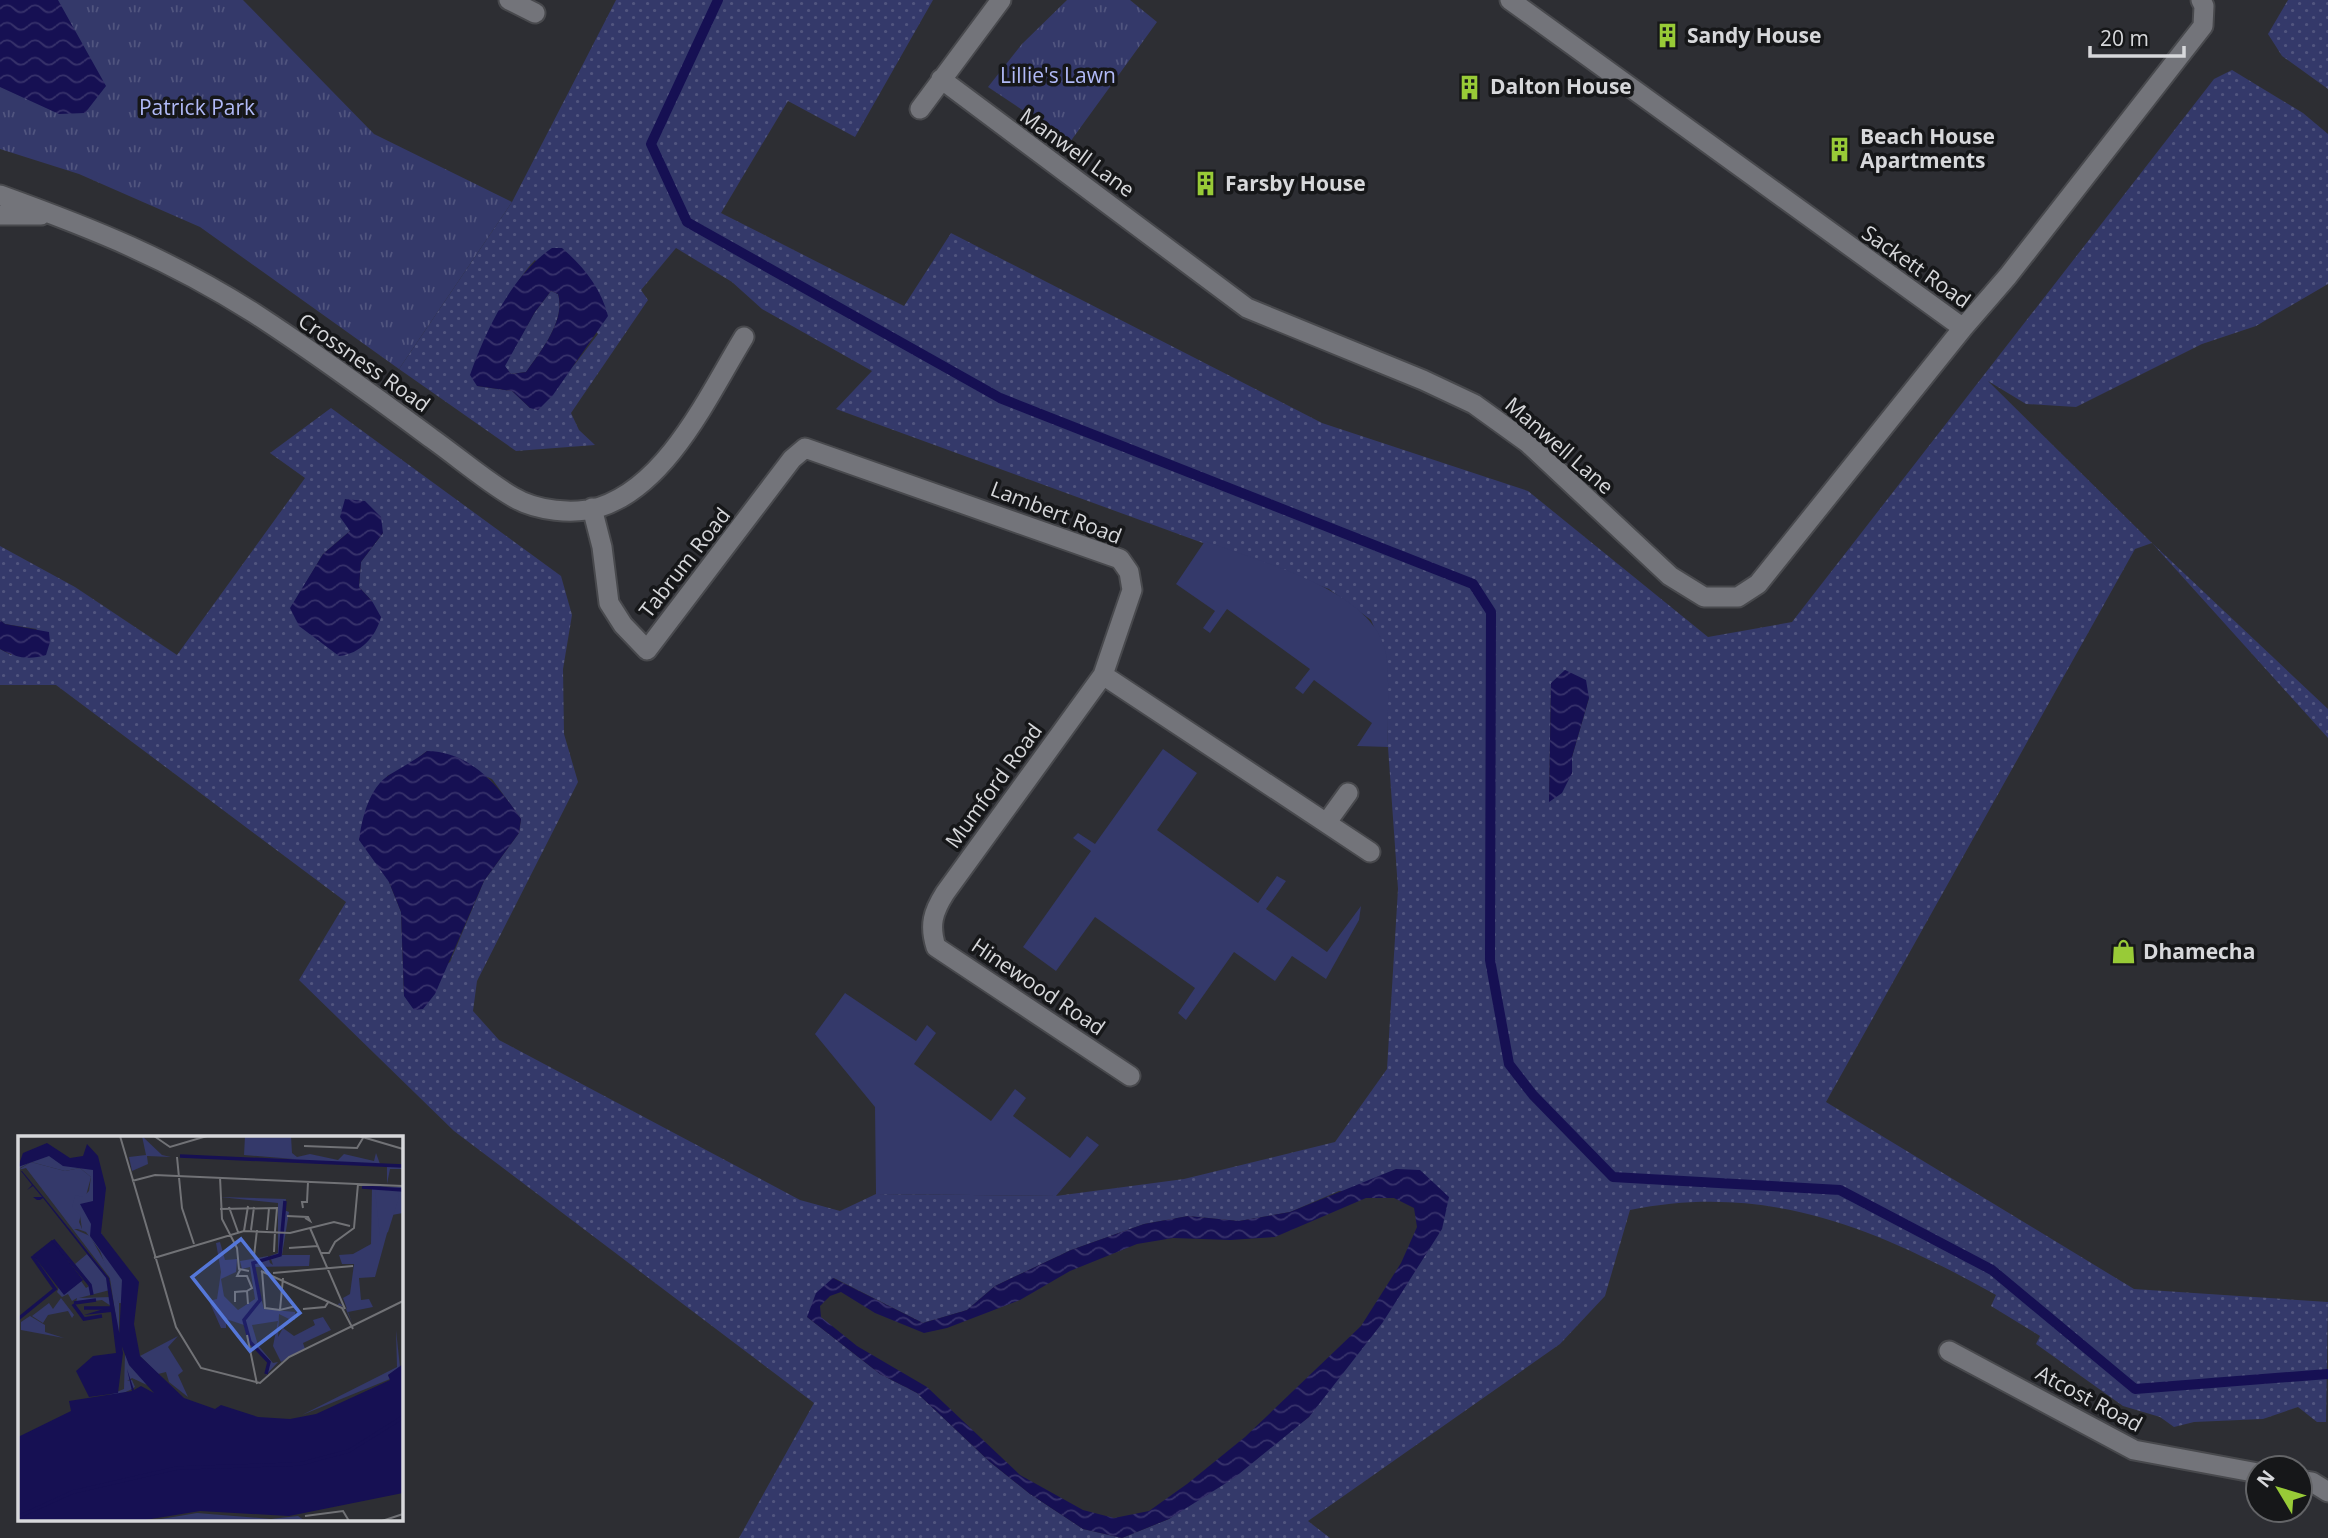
<svg xmlns="http://www.w3.org/2000/svg" width="2328" height="1538" viewBox="0 0 2328 1538" font-family="'Open Sans',sans-serif">
	<style>
		.grass { fill: url(#grass-dots); fill-rule: evenodd }
		.park { fill: url(#park-tufts) }
		.garden { fill: #34396a }
		.water { fill: url(#water-waves); fill-rule: evenodd }
		.lines { fill: none; stroke-linecap: round; stroke-linejoin: round }
		.stream { stroke: #161053; stroke-width: 10 }
		.minor-casing { stroke: #48494d; stroke-width: 23 }
		.minor { stroke: #73747a; stroke-width: 19 }
		.labels { text-anchor: middle; stroke-width: 7; stroke-linejoin: round; paint-order: stroke }
		.poi-label { font-size: 21px; font-weight: bold; fill: #d7d8db; stroke: #161719; text-anchor: start }
		.park-label { font-size: 21px; fill: #b1baf7; stroke: #161719 }
		.street-label { font-size: 21px; fill: #d7d8db; stroke: #161719 }
		.inset-river { fill: none; stroke: #161053; stroke-width: 3.5 }
		.inset-road { fill: none; stroke: #717276; stroke-width: 2 }
		.view { fill: #5577d9; fill-opacity: 0.15; stroke: #5577d9; stroke-width: 3.5 }
		.inset-edge { fill: none; stroke: #d7d8db; stroke-width: 3.5 }
	</style>
	<defs>
		<pattern id="grass-dots" width="8" height="8" patternUnits="userSpaceOnUse" patternTransform="scale(1.75)"><rect width="8" height="8" fill="#34396a"/><path d="M2 2h.1M6 6h.1" fill="none" stroke="#51557f" stroke-width="1.8" stroke-linecap="round"/></pattern>
		<pattern id="park-tufts" width="24" height="20" patternUnits="userSpaceOnUse" patternTransform="scale(1.75)"><rect width="24" height="20" fill="#34396a"/><path d="M3 7l-1-3M5 7V3M7 7l1-3M15 17l-1-3M17 17v-4M19 17l1-3" fill="none" stroke="#51557f"/></pattern>
		<pattern id="water-waves" width="16" height="10" patternUnits="userSpaceOnUse" patternTransform="scale(1.75)"><rect width="16" height="10" fill="#161053"/><path d="M0 5q4-4 8 0t8 0" fill="none" stroke="#37326b"/></pattern>
	</defs>
	<rect width="100%" height="100%" fill="#2d2e33"/>
	<path class="grass" d="M 616,0 L 933,0 L 855,137 L 788,101 L 721,213 L 904,306 L 951,233 L 1322,423 L 1528,491 L 1708,637 L 1792,622 L 2214,79 L 2232,70 L 2303,113 L 2328,134 L 2328,284 L 2256,326 L 2202,344 L 2076,407 L 2026,404 L 1988,381 L 2152,543 L 2328,709 L 2328,738 L 2152,543 L 2135,549 L 1826,1102 L 2134,1289 L 2328,1302 L 2326,1422 L 2317,1422 L 2298,1407 L 2263,1419 L 2194,1422 L 2174,1427 L 2160,1417 L 2123,1406 L 2036,1344 L 2040,1336 L 1991,1306 L 1996,1295 C 1878,1229 1768,1182 1630,1210 L 1605,1296 L 1560,1344 L 1308,1521 L 1330,1538 L 739,1538 L 814,1403 L 454,1131 L 299,980 L 346,902 L 56,685 L 0,685 L 0,649 L 11,655 L 37,629 L 5,624 L 0,620 L 0,546 L 75,587 L 177,655 L 305,478 L 270,453 L 331,408 L 561,576 L 572,615 L 563,669 L 564,734 L 578,782 L 477,981 L 473,1011 L 499,1040 L 800,1200 L 840,1211 L 876,1194 L 1056,1196 L 1184,1179 L 1335,1142 L 1387,1069 L 1398,889 L 1388,747 L 1385,653 L 1371,620 L 1329,589 L 836,409 L 872,371 L 762,309 L 732,282 L 676,248 L 641,290 L 648,300 L 571,413 L 579,430 L 595,445 L 516,451 L 399,369 L 512,202 ZM 535,260 L 598,334 L 575,364 L 530,408 L 512,391 L 477,386 C 492,341 502,295 535,260 ZM 350,531 L 383,533 L 361,562 L 359,587 L 372,601 L 291,608 L 323,554 ZM 1551,683 L 1589,698 L 1572,757 L 1572,773 L 1549,801 ZM 427,751 L 492,779 L 521,819 L 519,833 L 484,881 L 450,962 L 404,996 L 401,912 L 389,882 L 387,776 L 403,769 ZM 1339,1191 L 1449,1197 L 1309,1417 L 1169,1519 L 1122,1538 L 1083,1529 L 1030,1494 L 990,1462 L 917,1393 L 880,1374 L 807,1317 L 834,1278 L 923,1323 L 967,1310 L 995,1286 L 1071,1250 L 1144,1224 L 1188,1216 L 1239,1221 L 1290,1212 Z
		M 2288,0 L 2328,0 L 2328,89 L 2282,56 L 2268,34 Z
		M 551,291 L 558,294 C 566,320 541,351 526,372 L 511,374 L 504,366 L 535,312 Z"/>
	<path class="park" d="M 0,0 L 243,0 L 374,134 L 512,202 L 399,369 L 200,227 L 79,174 L 0,149 Z
		M 1067,0 L 1130,0 L 1157,22 L 1070,142 L 988,87 L 1022,44 Z"/>
	<path class="garden" d="M 1205,541 C 1258,562 1375,589 1386,654 C 1390,684 1387,717 1388,747 L 1357,746 L 1372,723 L 1314,680 L 1303,694 L 1295,688 L 1310,669 L 1227,609 L 1210,633 L 1203,628 L 1215,611 L 1176,584 Z
		M 1163,749 L 1197,773 L 1157,830 L 1258,903 L 1277,876 L 1286,881 L 1266,909 L 1327,952 L 1361,906 L 1359,920 L 1326,979 L 1292,956 L 1275,981 L 1234,952 L 1186,1020 L 1178,1013 L 1195,988 L 1095,917 L 1056,971 L 1023,947 L 1091,851 L 1073,838 L 1078,833 L 1095,844 Z
		M 845,993 L 916,1041 L 927,1025 L 936,1033 L 914,1064 L 991,1121 L 1015,1089 L 1026,1098 L 1013,1116 L 1070,1158 L 1087,1136 L 1099,1145 L 1056,1196 L 876,1194 L 875,1107 L 815,1034 Z"/>
	<path class="water" d="M 0,0 L 58,0 L 106,86 L 85,113 L 59,114 L 0,87 Z
		M 552,248 L 562,248 C 584,267 601,288 608,316 L 553,395 L 538,410 L 530,408 L 512,391 L 477,386 L 470,375 C 486,330 512,275 552,248 ZM 551,291 L 558,294 C 566,320 541,351 526,372 L 511,374 L 505,366 L 535,312 Z
		M 345,499 L 365,501 L 381,517 L 383,533 L 361,562 L 359,587 L 372,601 L 381,617 C 376,637 360,654 339,656 L 299,626 L 290,608 L 323,554 L 350,531 L 340,517 Z
		M 0,620 L 5,624 L 49,632 L 50,642 L 46,655 C 29,660 16,658 0,649 Z
		M 1565,670 L 1586,680 L 1589,698 L 1572,757 L 1572,773 L 1562,793 L 1549,802 L 1551,683 Z
		M 427,751 C 471,752 498,785 521,819 L 519,833 L 484,881 L 435,994 L 423,1009 L 414,1010 L 404,996 L 401,912 L 389,882 L 359,840 C 362,818 369,788 389,775 C 402,767 414,761 427,751 Z
		M 1396,1169 L 1420,1170 L 1449,1197 L 1442,1229 L 1383,1322 L 1309,1417 L 1234,1478 L 1169,1519 L 1122,1538 L 1083,1529 L 1030,1494 L 990,1462 L 917,1393 L 880,1374 L 807,1317 L 816,1293 L 833,1278 L 923,1323 L 967,1310 L 995,1286 L 1071,1250 L 1144,1224 L 1188,1216 L 1239,1221 L 1290,1212 ZM 1366,1198 L 1394,1198 L 1414,1208 L 1417,1227 L 1401,1263 L 1361,1326 L 1245,1437 L 1187,1484 L 1149,1511 L 1114,1518 L 1083,1510 L 1020,1475 L 927,1387 L 857,1346 L 821,1317 L 820,1306 L 830,1296 L 841,1292 L 875,1313 L 924,1333 L 947,1328 L 1020,1300 L 1070,1271 L 1137,1244 L 1173,1238 L 1230,1240 L 1275,1237 Z"/>
	<g class="lines">
		<path class="stream" d="M 718,0 L 651,144 L 687,222 L 1000,398 L 1473,584 L 1491,612 L 1490,960 L 1509,1064 L 1533,1095 L 1613,1177 L 1840,1190 L 1992,1270 L 2135,1389 L 2328,1374"/>
		<defs>
			<path id="minor" d="M 509,0 L 535,13
				M 1510,0 L 1963,328 L 2008,276 L 2203,26 L 2204,6 L 2201,0
				M 941,79 L 1247,308 L 1423,380 L 1474,404 L 1528,443 L 1670,576 L 1704,597 L 1738,597 L 1758,584 L 1963,328
				M 920,109 L 1001,0
				M 0,195 C 94,229 169,259 254,313 C 314,352 373,395 431,438 C 458,457 484,480 513,497 C 536,511 574,515 600,507 C 668,485 709,394 744,337
				M 0,215 L 41,215
				M 592,508 L 602,547 L 609,603 L 623,625 L 647,650 L 792,459 L 805,448 L 1120,559 L 1129,572 L 1132,590 L 1103,675 L 945,893 C 933,912 929,925 936,947 L 1130,1076
				M 1103,675 L 1370,852
				M 1327,822 L 1348,793
				M 1949,1351 L 2134,1450 L 2258,1473
				M 2300,1480 L 2312,1482 L 2328,1492"/>
		</defs>
		<use href="#minor" class="minor-casing"/>
		<use href="#minor" class="minor"/>
	</g>
	<defs>
		<symbol id="building-bare" viewBox="-9 -9 18 18"><path d="M-4-6H4V6H1V3H-1V6H-4ZM-2.5-4.3h1.7v1.8h-1.7ZM.8-4.3h1.7v1.8H.8ZM-2.5-1h1.7V.8h-1.7ZM.8-1h1.7V.8H.8Z" fill="#98cb37" stroke="#161719" stroke-width="2.5" paint-order="stroke"/></symbol>
		<symbol id="shop-bare" viewBox="-9 -9 18 18"><path d="M-5-2.5h2.3a2.7 3.5 0 0 1 5.4 0H5L5.5 6h-11ZM-1.5-2.5h3a1.5 2.3 0 0 0-3 0Z" fill="#98cb37" stroke="#161719" stroke-width="2.5" paint-order="stroke"/></symbol>
	</defs>
	<g fill-rule="evenodd">
		<use href="#building-bare" x="1650" y="18" width="35" height="35"/>
		<use href="#building-bare" x="1452" y="70" width="35" height="35"/>
		<use href="#building-bare" x="1822" y="132" width="35" height="35"/>
		<use href="#building-bare" x="1188" y="166" width="35" height="35"/>
		<use href="#shop-bare" x="2106" y="934" width="35" height="35"/>
	</g>
	<g class="labels">
		<g class="poi-label">
			<text x="1687" y="43">Sandy House</text>
			<text x="1490" y="94">Dalton House</text>
			<text x="1860" y="144">Beach House<tspan x="1860" dy="24">Apartments</tspan></text>
			<text x="1225" y="191">Farsby House</text>
			<text x="2143" y="959">Dhamecha</text>
		</g>
		<g class="park-label">
			<text x="1058" y="83">Lillie's Lawn</text>
			<text x="197" y="115">Patrick Park</text>
		</g>
		<g class="street-label">
			<text transform="translate(1077 153) rotate(36)" y="7">Manwell Lane</text>
			<text transform="translate(1916 267) rotate(35)" y="7">Sackett Road</text>
			<text transform="translate(364 363) rotate(35)" y="7">Crossness Road</text>
			<text transform="translate(1559 446) rotate(41)" y="7">Manwell Lane</text>
			<text transform="translate(1056 513) rotate(21)" y="7">Lambert Road</text>
			<text transform="translate(685 563) rotate(-52)" y="7">Tabrum Road</text>
			<text transform="translate(994 786) rotate(-54)" y="7">Mumford Road</text>
			<text transform="translate(1038 987) rotate(34)" y="7">Hinewood Road</text>
			<text transform="translate(2089 1399) rotate(28)" y="7">Atcost Road</text>
		</g>
	</g>
	<g transform="translate(18 1136)">
		<rect width="385" height="385" fill="#2d2e33"/>
		<path d="M 124,0 L 144,19 L 153,21 L 129,20 L 130,28 L 114,35 L 111,21 L 128,19 ZM 227,0 L 273,0 L 274,17 L 279,21 L 292,18 L 320,24 L 326,18 L 356,25 L 358,17 L 362,28 L 385,29 L 385,33 L 372,33 L 369,48 L 369,30 L 160,21 L 276,23 L 226,19 ZM 13,26 L 47,35 L 62,32 L 73,41 L 61,86 L 64,93 L 56,93 L 72,100 L 95,141 L 101,167 L 101,203 L 92,142 L 8,32 L 0,34 ZM 354,50 L 385,51 L 385,77 L 374,79 L 357,141 L 341,142 L 343,164 L 351,163 L 355,171 L 330,176 L 334,187 L 327,171 L 320,169 L 321,167 L 329,173 L 325,162 L 332,158 L 336,128 L 324,128 L 321,119 L 335,118 L 353,108 ZM 202,61 L 268,63 L 266,74 L 271,76 L 264,119 L 292,119 L 291,130 L 235,131 L 246,173 L 277,176 L 277,184 L 273,184 L 261,178 L 260,201 L 265,192 L 276,200 L 297,189 L 295,184 L 305,181 L 313,194 L 285,207 L 287,213 L 263,226 L 255,210 L 260,185 L 234,189 L 240,209 L 255,227 L 260,226 L 248,239 L 250,226 L 232,208 L 229,190 L 208,183 L 208,192 L 203,192 L 191,165 L 199,163 L 203,136 L 198,107 L 202,106 L 207,124 L 219,123 L 218,136 L 203,143 L 206,160 L 220,174 L 237,163 L 232,131 L 224,133 L 222,125 L 250,120 L 252,127 L 255,129 L 252,120 L 260,117 L 260,67 ZM 69,118 L 90,143 L 92,154 L 61,162 L 93,161 L 103,216 L 93,170 L 84,164 L 58,167 L 59,162 L 54,165 L 50,158 L 44,161 L 39,156 L 41,151 L 46,158 L 63,145 L 68,152 L 73,149 L 57,128 ZM 43,162 L 56,179 L 54,182 L 50,175 L 30,179 L 25,187 L 14,180 L 31,167 L 35,173 ZM 12,180 L 27,189 L 27,196 L 46,202 L 3,194 L 3,186 ZM 378,194 L 382,231 L 370,239 L 372,243 L 284,279 L 379,231 ZM 107,218 L 129,249 L 114,242 L 109,245 L 114,244 L 117,251 L 112,254 L 99,260 L 81,263 L 106,253 ZM 179,377 L 253,383 L 280,380 L 287,385 L 131,385 Z" fill="#34396a"/>
		<path d="M 357,54 L 380,56 L 381,61 L 370,96 L 362,100 Z" fill="#34396a"/>
		<path d="M 25,17 L 80,34 L 78,62 L 71,73 L 106,142 L 105,167 L 101,167 L 82,115 L 68,96 L 54,91 L 64,93 L 62,79 L 54,71 L 57,59 L 65,61 L 71,55 L 73,41 L 62,32 L 47,35 L 13,26 L 0,33 L 0,28 Z" fill="#34396a"/>
		<path d="M 160,200 L 150,211 L 165,235 L 160,239 L 170,261 L 151,246 L 148,236 L 140,238 L 122,220 Z" fill="#34396a"/>
		<path d="M 29,7 L 52,22 L 65,20 L 69,8 L 80,20 L 88,52 L 83,97 L 121,146 L 116,188 L 122,220 L 166,262 L 197,273 L 203,269 L 240,281 L 272,283 L 298,278 L 372,244 L 370,239 L 385,228 L 385,357 L 271,380 L 182,375 L 121,385 L 0,385 L 0,301 L 53,275 L 51,265 L 114,255 L 109,233 L 116,254 L 123,250 L 136,257 L 111,229 L 101,203 L 104,144 L 72,100 L 73,88 L 62,68 L 75,65 L 75,34 L 45,30 L 31,20 L 0,31 L 5,17 ZM 3,35 L 4,35 L 28,64 L 91,142 L 105,217 L 100,257 L 71,261 L 58,235 L 75,220 L 98,217 L 93,176 L 66,179 L 92,171 L 88,142 L 25,62 L 22,64 L 19,64 L 15,61 L 24,61 L 15,50 L 9,54 L 14,49 ZM 34,104 L 65,144 L 46,159 L 15,119 Z" fill="#161053"/>
		<path class="inset-river" d="M 162,20 L 385,30M 344,51 L 385,54M 35,104 L 72,149 L 74,159M 56,167 L 78,164M 55,168 L 66,183 L 84,180M 66,172 L 92,172M 0,183 L 37,153 L 14,120M 248,238 L 251,226 L 232,206 L 226,184 L 242,164 L 235,127 L 262,119 L 267,65M 0,381 L 55,356 L 159,332 L 282,328 L 331,315 L 385,281"/>
		<path class="inset-road" d="M 102,0 L 158,191 L 183,232 L 242,247 L 271,221 L 385,165M 136,0 L 152,11 L 189,0M 341,0 L 385,13M 286,10 L 339,12 L 345,2M 159,21 L 164,72 L 176,108M 202,41 L 204,83 L 219,112 L 221,133 L 231,135M 114,45 L 137,39 L 385,50M 211,71 L 220,96M 285,72 L 284,66 L 289,66 L 290,46M 202,73 L 259,72 L 257,95M 269,80 L 290,81 L 292,85 L 287,82M 292,92 L 327,173M 233,94 L 236,71M 249,94 L 251,72M 226,95 L 230,70M 271,112 L 300,110M 256,116 L 257,95M 303,117 L 311,117 L 317,106 L 336,92 L 340,48M 236,120 L 239,94M 136,122 L 226,95 L 272,97 L 316,86 L 332,90M 222,134 L 219,140 L 229,140 L 234,152 L 229,155 L 230,168M 243,135 L 324,172 L 335,193M 244,135 L 247,172 L 262,174M 255,137 L 335,130M 265,142 L 262,174 L 278,170M 217,166 L 217,156 L 229,155M 285,173 L 307,171 L 311,165M 229,199 L 239,248M 287,380 L 325,375 L 331,385M 364,385 L 385,378"/>
		<path class="view" d="M 223,103 L 282,177 L 232,215 L 174,141 Z"/>
		<rect width="385" height="385" class="inset-edge"/>
	</g>
	<g transform="translate(2279 1489) rotate(308)"><circle r="33" fill="#161719" stroke="#636467" stroke-width="2"/>
	<path d="M0-5L12 26L0 18L-12 26Z" fill="#98cb37"/>
	<text y="-10" font-size="19" font-weight="bold" text-anchor="middle" fill="#d7d8db">N</text>
	</g>
	<path d="M2090 46v10h94v-10" fill="none" stroke="#d7d8db" stroke-width="3.5"/>
	<text x="2100" y="46" font-size="21" fill="#d7d8db" stroke="#161719" stroke-width="5" paint-order="stroke">20 m</text>
</svg>
